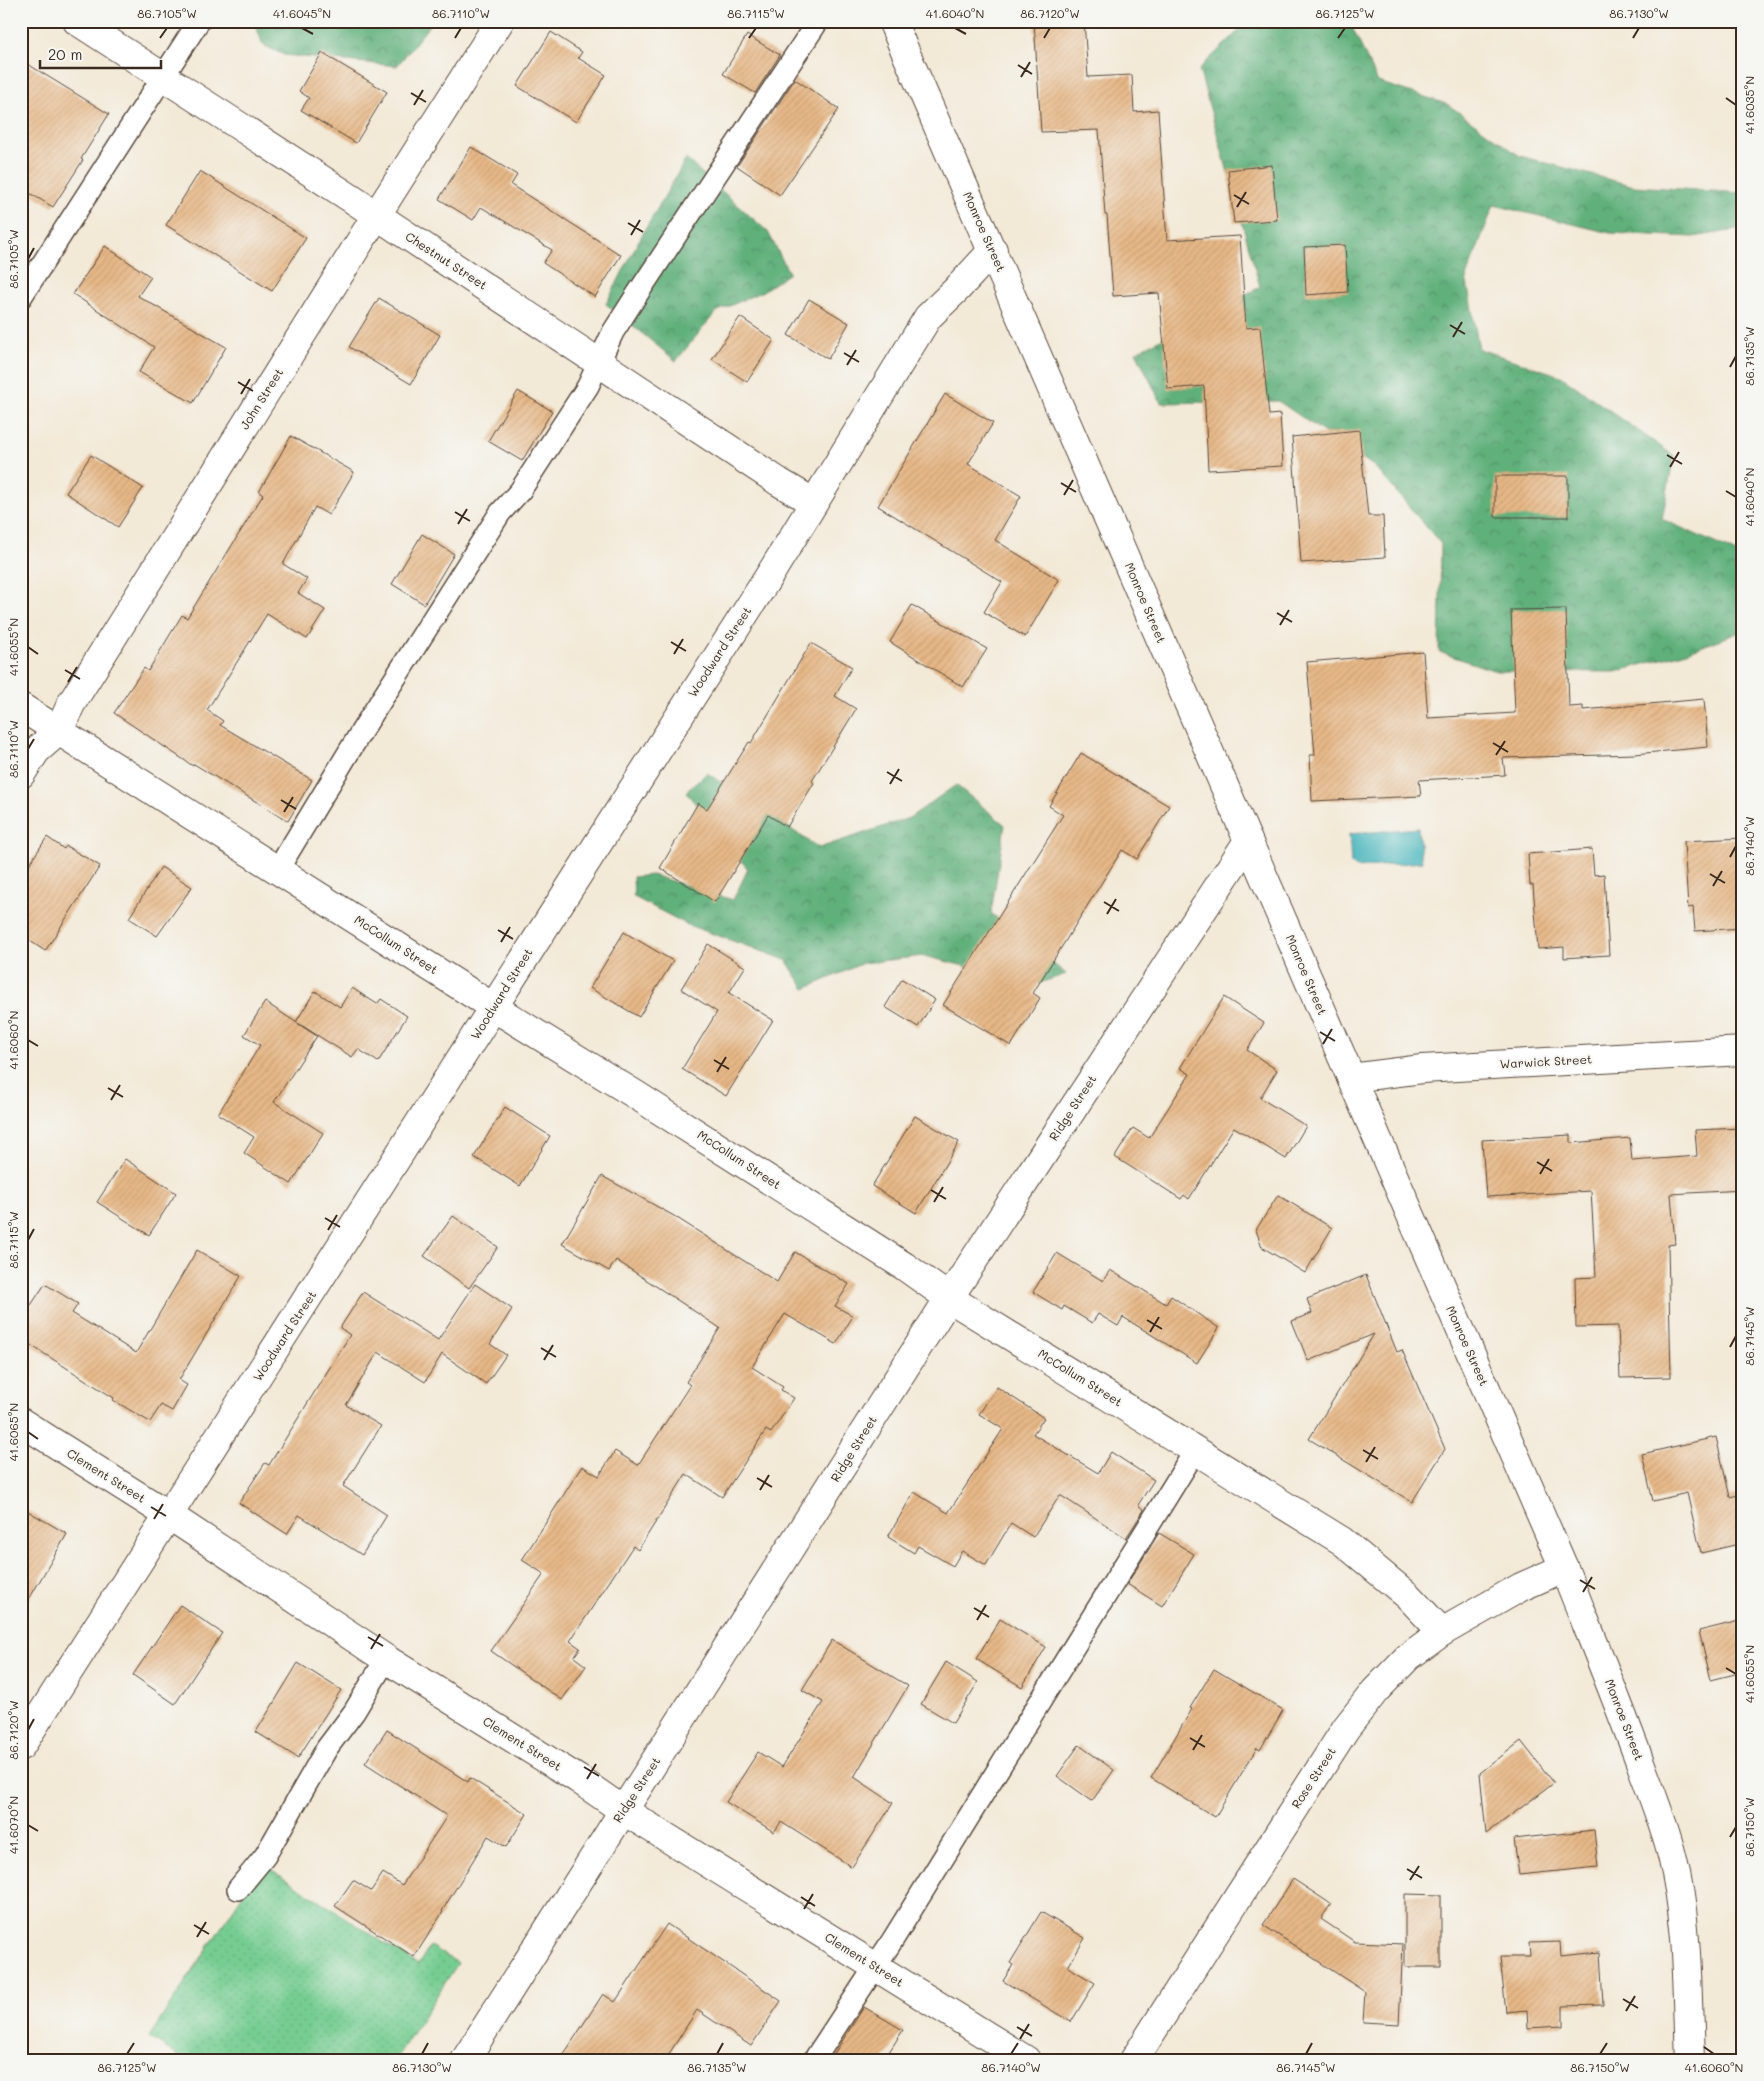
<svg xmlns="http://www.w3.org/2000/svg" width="1764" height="2081" viewBox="0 0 1764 2081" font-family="Mali,sans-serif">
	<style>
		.grass { fill: url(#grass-dots); stroke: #587c58 }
		.forest { fill: url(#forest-crowns); stroke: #4e6d4d }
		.water { fill: #43b3ba; stroke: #3f6e6c }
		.building { fill: url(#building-hatch) }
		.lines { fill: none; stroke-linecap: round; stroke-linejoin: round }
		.service-casing { stroke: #57473a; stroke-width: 24 }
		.minor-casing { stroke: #57473a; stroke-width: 30 }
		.tertiary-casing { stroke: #57473a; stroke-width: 30 }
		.secondary-casing { stroke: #57473a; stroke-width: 30 }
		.service { stroke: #fff; stroke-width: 21 }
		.minor { stroke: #fff; stroke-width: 28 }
		.tertiary { stroke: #fff; stroke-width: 28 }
		.secondary { stroke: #fff; stroke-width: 28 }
		.ticks { fill: none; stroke: #3b2a1e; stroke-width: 2 }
		.labels { text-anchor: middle; stroke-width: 4; stroke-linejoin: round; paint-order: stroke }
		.street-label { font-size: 12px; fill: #3b2a1e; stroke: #f6f6f2 }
		.neatline { fill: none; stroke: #3b2a1e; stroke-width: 2 }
		.ticks-label { font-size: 12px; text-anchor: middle; fill: #3b2a1e }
	</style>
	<defs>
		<pattern id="grass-dots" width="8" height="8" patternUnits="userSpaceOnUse" patternTransform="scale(1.25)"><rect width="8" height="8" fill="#76cd92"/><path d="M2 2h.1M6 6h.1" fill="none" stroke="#67b07d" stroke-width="1.8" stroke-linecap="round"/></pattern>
		<pattern id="forest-crowns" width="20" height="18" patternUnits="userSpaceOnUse" patternTransform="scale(1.25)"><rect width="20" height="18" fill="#60b07c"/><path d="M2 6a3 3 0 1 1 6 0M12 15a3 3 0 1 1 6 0" fill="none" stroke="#508f65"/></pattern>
		<pattern id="building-hatch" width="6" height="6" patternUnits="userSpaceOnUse" patternTransform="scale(1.25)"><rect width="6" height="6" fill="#e7b887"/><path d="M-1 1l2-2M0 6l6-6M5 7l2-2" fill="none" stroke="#c79e74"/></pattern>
	</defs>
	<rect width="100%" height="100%" fill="#f6f6f2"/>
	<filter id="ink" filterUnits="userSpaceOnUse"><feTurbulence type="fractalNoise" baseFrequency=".02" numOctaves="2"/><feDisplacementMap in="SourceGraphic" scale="10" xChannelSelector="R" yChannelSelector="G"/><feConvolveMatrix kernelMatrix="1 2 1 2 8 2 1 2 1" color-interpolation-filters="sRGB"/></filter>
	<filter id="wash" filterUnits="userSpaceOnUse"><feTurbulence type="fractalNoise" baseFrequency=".0096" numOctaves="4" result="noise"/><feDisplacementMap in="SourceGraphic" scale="20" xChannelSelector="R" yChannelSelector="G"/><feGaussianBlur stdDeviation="1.12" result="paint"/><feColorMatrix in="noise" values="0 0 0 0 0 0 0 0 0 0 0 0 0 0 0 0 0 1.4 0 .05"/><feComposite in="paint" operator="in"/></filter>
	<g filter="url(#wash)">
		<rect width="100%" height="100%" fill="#f3e9d7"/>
		<path class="grass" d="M 263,1864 L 418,1965 L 430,1946 L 458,1963 L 395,2060 L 184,2060 L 149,2037 Z"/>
		<path class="forest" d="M 254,21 L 433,21 L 397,66 L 284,55 L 263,45 Z
			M 1249,21 L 1349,21 L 1378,82 L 1447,104 L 1520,156 L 1634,186 L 1743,193 L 1743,229 L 1693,237 L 1610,233 L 1494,205 L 1466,277 L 1479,349 L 1561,376 L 1674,456 L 1662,519 L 1741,555 L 1743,558 L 1743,631 L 1687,652 L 1615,672 L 1496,671 L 1439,652 L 1441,544 L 1375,467 L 1278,401 L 1161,403 L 1136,352 L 1260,287 L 1199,69 Z
			M 686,159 L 768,232 L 789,273 L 763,291 L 716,312 L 676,361 L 606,304 L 638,242 Z
			M 707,773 L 819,848 L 909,818 L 956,785 L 1005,825 L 991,913 L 1066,974 L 1037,984 L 924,956 L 863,963 L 805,989 L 786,960 L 688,925 L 634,897 L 633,877 L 652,875 L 733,900 L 748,869 L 686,792 Z"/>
		<path class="water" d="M 1418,828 L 1422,862 L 1357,868 L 1351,864 L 1349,834 Z"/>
		<g id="blocks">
			<path class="building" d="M 1034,21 L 1084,21 L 1088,77 L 1132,75 L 1134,112 L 1158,110 L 1167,240 L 1240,236 L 1246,328 L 1260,327 L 1269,415 L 1280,414 L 1283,466 L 1208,470 L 1204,386 L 1168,389 L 1159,293 L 1113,296 L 1107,215 L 1105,215 L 1099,130 L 1041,132 Z
				M 551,32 L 582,52 L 578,58 L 606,75 L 576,122 L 517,86 Z
				M 747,35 L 780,55 L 755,93 L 723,74 Z
				M 322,53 L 387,92 L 356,143 L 301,110 L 309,98 L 299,91 Z
				M 21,60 L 109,114 L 81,159 L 83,160 L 53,207 L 21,188 Z
				M 795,79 L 839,109 L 780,195 L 737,166 Z
				M 471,147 L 517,175 L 511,185 L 621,255 L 595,297 L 543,263 L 552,250 L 481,207 L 473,220 L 439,199 Z
				M 1272,165 L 1277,220 L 1234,223 L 1228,170 Z
				M 200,171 L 306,238 L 272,291 L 166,225 Z
				M 1345,245 L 1348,292 L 1306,295 L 1304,247 Z
				M 105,246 L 151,277 L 138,296 L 226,347 L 193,403 L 139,372 L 154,347 L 73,294 Z
				M 379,298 L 440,335 L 411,384 L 349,347 Z
				M 809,299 L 849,323 L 828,359 L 788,335 Z
				M 740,317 L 774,340 L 747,382 L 712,359 Z
				M 518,391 L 552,411 L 522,461 L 488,441 Z
				M 945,394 L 993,423 L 968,464 L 1021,496 L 995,540 L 1059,580 L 1025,637 L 984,612 L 1002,582 L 878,506 Z
				M 1359,430 L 1368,516 L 1383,516 L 1385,557 L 1301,563 L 1292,437 Z
				M 291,436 L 354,472 L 329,515 L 315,507 L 283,564 L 307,579 L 298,593 L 325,610 L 307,639 L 267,614 L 207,710 L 223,721 L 220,725 L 312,780 L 288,821 L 194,764 L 193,766 L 114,713 L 144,668 L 148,671 L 182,615 L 187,618 L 263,495 L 259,492 Z
				M 91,455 L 143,488 L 118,527 L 66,493 Z
				M 1495,476 L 1568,476 L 1568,517 L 1495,517 Z
				M 422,534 L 454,554 L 424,604 L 392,584 Z
				M 912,605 L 987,649 L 963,687 L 890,642 Z
				M 1566,609 L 1569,707 L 1583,706 L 1583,710 L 1704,699 L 1708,747 L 1635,754 L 1503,758 L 1505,775 L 1419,780 L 1421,796 L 1312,801 L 1310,755 L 1315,755 L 1307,662 L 1423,652 L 1428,718 L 1515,713 L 1511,610 Z
				M 811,643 L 852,667 L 835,696 L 856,709 L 812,781 L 814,783 L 787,827 L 768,815 L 715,902 L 660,868 L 698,803 L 707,809 L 749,742 L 751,743 Z
				M 1081,753 L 1169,806 L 1137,859 L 1122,850 L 1033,993 L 1040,998 L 1011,1046 L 943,1005 L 1063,815 L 1049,806 Z
				M 47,837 L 64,849 L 66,846 L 100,866 L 45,951 L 21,935 L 21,877 Z
				M 1743,838 L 1743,928 L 1695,931 L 1693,907 L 1688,908 L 1684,841 Z
				M 1592,849 L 1594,875 L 1604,874 L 1609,955 L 1564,958 L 1564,947 L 1538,949 L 1533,885 L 1530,885 L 1528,854 Z
				M 161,867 L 192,887 L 157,936 L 129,918 Z
				M 624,932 L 673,961 L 639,1017 L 590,988 Z
				M 708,944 L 745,967 L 729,993 L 773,1020 L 726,1096 L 682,1069 L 717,1012 L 681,989 Z
				M 902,979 L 935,1000 L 918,1027 L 885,1007 Z
				M 352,988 L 377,1004 L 381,999 L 407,1016 L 378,1062 L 358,1049 L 352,1057 L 296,1022 L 315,991 L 340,1007 Z
				M 1224,997 L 1264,1023 L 1247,1050 L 1277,1070 L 1260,1098 L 1306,1126 L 1286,1159 L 1234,1127 L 1189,1199 L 1184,1195 L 1181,1199 L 1115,1157 L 1133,1128 L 1149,1138 L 1190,1074 L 1180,1068 Z
				M 265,1002 L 317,1036 L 274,1102 L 323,1133 L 291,1184 L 244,1153 L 254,1137 L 218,1114 L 260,1045 L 244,1035 Z
				M 505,1107 L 550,1136 L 520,1186 L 474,1157 Z
				M 915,1116 L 959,1142 L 916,1213 L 872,1186 Z
				M 1743,1128 L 1743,1190 L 1671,1194 L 1675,1244 L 1668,1245 L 1671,1377 L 1620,1378 L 1618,1326 L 1576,1327 L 1575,1278 L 1596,1277 L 1591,1191 L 1486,1197 L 1482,1140 L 1571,1135 L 1571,1143 L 1630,1138 L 1632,1161 L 1697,1156 L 1695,1130 Z
				M 125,1159 L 176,1193 L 149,1235 L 97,1202 Z
				M 602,1176 L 674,1216 L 777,1282 L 795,1252 L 849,1284 L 835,1306 L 853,1316 L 836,1344 L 785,1314 L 752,1367 L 783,1387 L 781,1390 L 794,1398 L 771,1433 L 766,1430 L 722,1497 L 686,1474 L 638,1550 L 633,1546 L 570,1641 L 580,1648 L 574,1657 L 586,1666 L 562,1700 L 491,1651 L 544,1574 L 522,1560 L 582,1466 L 599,1476 L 615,1451 L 638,1465 L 690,1385 L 686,1382 L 720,1328 L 616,1260 L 609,1271 L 562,1244 Z
				M 1278,1195 L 1332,1228 L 1305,1273 L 1262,1247 L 1256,1230 Z
				M 453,1216 L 498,1247 L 469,1288 L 424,1256 Z
				M 197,1250 L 241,1276 L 179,1380 L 187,1385 L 172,1411 L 161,1405 L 150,1422 L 113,1400 L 114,1398 L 21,1339 L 21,1320 L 45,1284 L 78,1304 L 72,1313 L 136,1353 Z
				M 1057,1253 L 1103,1281 L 1110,1270 L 1166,1304 L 1171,1296 L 1219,1328 L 1197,1363 L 1123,1317 L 1118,1326 L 1098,1314 L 1092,1323 L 1064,1306 L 1062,1310 L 1033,1292 Z
				M 1366,1275 L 1397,1352 L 1402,1350 L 1445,1449 L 1412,1502 L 1309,1439 L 1374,1334 L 1308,1361 L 1292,1321 L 1312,1313 L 1307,1299 Z
				M 475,1284 L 512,1309 L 490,1344 L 506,1355 L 486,1384 L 442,1354 L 425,1382 L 378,1352 L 346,1405 L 381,1426 L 343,1486 L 387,1515 L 362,1555 L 299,1515 L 287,1534 L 239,1503 L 265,1463 L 269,1465 L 350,1335 L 340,1328 L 363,1292 L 438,1340 Z
				M 997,1387 L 1044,1418 L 1033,1434 L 1098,1473 L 1111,1452 L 1154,1480 L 1138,1505 L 1144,1510 L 1126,1538 L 1060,1495 L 1033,1537 L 1011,1523 L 986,1565 L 962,1551 L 953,1566 L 918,1546 L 914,1553 L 888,1537 L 914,1492 L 948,1513 L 1003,1429 L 979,1414 Z
				M 1716,1437 L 1730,1497 L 1738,1495 L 1743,1516 L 1743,1543 L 1701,1553 L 1687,1493 L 1653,1501 L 1642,1454 Z
				M 21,1507 L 67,1534 L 21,1613 Z
				M 1159,1533 L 1194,1554 L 1162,1606 L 1127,1584 Z
				M 180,1605 L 222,1633 L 175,1704 L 133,1675 Z
				M 1000,1619 L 1046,1647 L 1022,1687 L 976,1659 Z
				M 1743,1620 L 1743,1672 L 1711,1680 L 1699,1631 Z
				M 832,1640 L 908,1686 L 854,1777 L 893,1803 L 852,1867 L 781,1822 L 774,1832 L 726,1802 L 758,1752 L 782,1767 L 823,1702 L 802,1690 Z
				M 946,1662 L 978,1682 L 953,1723 L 921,1704 Z
				M 298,1663 L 341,1690 L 298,1758 L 256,1732 Z
				M 1214,1669 L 1283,1710 L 1260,1750 L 1257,1748 L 1215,1817 L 1151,1778 L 1192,1709 L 1190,1708 Z
				M 387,1730 L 468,1782 L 470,1778 L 527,1814 L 506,1847 L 488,1836 L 442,1911 L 443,1912 L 414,1957 L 335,1906 L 353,1880 L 371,1891 L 383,1873 L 402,1885 L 447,1816 L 365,1763 Z
				M 1521,1741 L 1554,1783 L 1486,1834 L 1480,1773 Z
				M 1079,1745 L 1114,1770 L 1092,1801 L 1057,1776 Z
				M 1594,1830 L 1598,1867 L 1519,1875 L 1514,1839 Z
				M 1293,1879 L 1331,1904 L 1321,1919 L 1355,1942 L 1403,1944 L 1399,2024 L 1363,2022 L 1365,1992 L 1263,1925 Z
				M 1405,1894 L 1441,1895 L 1441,1967 L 1405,1967 Z
				M 1041,1912 L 1085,1938 L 1068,1967 L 1095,1983 L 1071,2022 L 1003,1981 L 1013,1965 L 1010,1963 Z
				M 667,1924 L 781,2001 L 751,2046 L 697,2010 L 665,2060 L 560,2060 L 603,1994 L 615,2002 Z
				M 1560,1942 L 1561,1956 L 1600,1952 L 1603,2005 L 1563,2006 L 1563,2026 L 1528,2028 L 1527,2010 L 1506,2012 L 1500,1957 L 1530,1957 L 1529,1943 Z
				M 864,2007 L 903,2030 L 884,2060 L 830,2060 Z"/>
		</g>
	</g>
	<g filter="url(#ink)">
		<use href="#blocks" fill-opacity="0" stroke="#57473a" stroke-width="1"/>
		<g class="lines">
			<defs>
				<path id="service" d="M 21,297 L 199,21
					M 278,869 L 361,732 L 500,513 L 520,491 L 588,386 L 613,332 L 636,296 L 818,21
					M 238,1889 L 265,1856 L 327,1748 L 354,1712 L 386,1659
					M 814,2060 L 892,1941 L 1195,1451"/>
				<path id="minor" d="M 77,21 L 352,199 L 779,482 L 813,502
					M 21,707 L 493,1007 L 636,1095 L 904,1266 L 949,1298 L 1342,1541 L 1408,1596 L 1442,1632
					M 21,774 L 36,751 L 59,731 L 71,704 L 376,216 L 500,21
					M 1351,1078 L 1422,1069 L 1743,1051
					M 21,1422 L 170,1516 L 386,1659 L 578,1779 L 624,1811 L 1026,2060
					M 21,1746 L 769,576 L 928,317 L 957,289 L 993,250
					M 465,2060 L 949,1298 L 1248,841"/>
				<path id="tertiary" d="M 1134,2060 L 1346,1728 L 1375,1691 L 1408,1657 L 1442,1632 L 1521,1587 L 1564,1568"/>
				<path id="secondary" d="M 892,21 L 1564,1568 C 1591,1636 1619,1704 1644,1773 C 1654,1800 1665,1828 1672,1856 C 1689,1922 1687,1992 1690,2060"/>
			</defs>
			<use href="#service" class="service-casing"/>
			<use href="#minor" class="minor-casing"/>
			<use href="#tertiary" class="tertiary-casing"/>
			<use href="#secondary" class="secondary-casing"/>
			<use href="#service" class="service"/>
			<use href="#minor" class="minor"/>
			<use href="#tertiary" class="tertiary"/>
			<use href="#secondary" class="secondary"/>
		</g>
	</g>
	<path class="ticks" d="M 302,28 L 313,34M 955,28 L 966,34M 160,38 L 167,28M 455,38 L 461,28M 749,38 L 756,28M 1044,38 L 1050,28M 1338,38 L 1345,28M 1633,38 L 1639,28M 1018,65 L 1032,74M 1021,77 L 1030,62M 411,93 L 426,102M 1726,98 L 1736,105M 414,105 L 423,90M 1234,195 L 1249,204M 1237,207 L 1246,192M 628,223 L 643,232M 631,235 L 640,220M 28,259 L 34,248M 1450,325 L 1465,334M 1453,337 L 1462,322M 844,353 L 859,362M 847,365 L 856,350M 1730,367 L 1736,356M 238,382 L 253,391M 241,394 L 250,379M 1667,455 L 1682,464M 1670,467 L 1679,452M 1061,483 L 1076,492M 1726,491 L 1736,497M 1064,495 L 1073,480M 455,512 L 470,521M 458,524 L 467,509M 1277,613 L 1292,622M 1280,625 L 1289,610M 671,642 L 686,651M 28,647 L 38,654M 674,654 L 683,639M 65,670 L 80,679M 68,682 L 77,667M 1493,743 L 1508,752M 28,749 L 34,739M 1496,755 L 1505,741M 887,772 L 902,781M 890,784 L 899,769M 281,800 L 296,809M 284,812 L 293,797M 1730,857 L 1736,846M 1710,874 L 1725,883M 1713,886 L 1722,871M 1104,902 L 1119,911M 1107,914 L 1116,899M 498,930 L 513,939M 501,942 L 510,927M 1320,1032 L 1335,1041M 28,1040 L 38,1046M 1323,1044 L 1332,1029M 714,1060 L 729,1069M 717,1072 L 726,1057M 108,1088 L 123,1097M 111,1100 L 120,1085M 1537,1162 L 1552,1171M 1540,1174 L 1549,1159M 931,1190 L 946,1199M 934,1202 L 943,1187M 325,1218 L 340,1227M 328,1230 L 337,1215M 28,1240 L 34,1229M 1147,1320 L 1162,1329M 1150,1332 L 1159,1317M 1730,1347 L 1736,1336M 541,1348 L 556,1357M 544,1360 L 553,1345M 28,1432 L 38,1439M 1363,1450 L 1378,1459M 1366,1462 L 1375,1447M 757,1478 L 772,1487M 760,1490 L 769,1475M 151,1507 L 166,1516M 154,1519 L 163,1504M 1580,1580 L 1595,1589M 1583,1592 L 1592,1577M 974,1608 L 989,1617M 977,1620 L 986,1605M 368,1637 L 383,1646M 371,1649 L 380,1634M 1726,1668 L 1736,1674M 28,1730 L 34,1719M 1190,1738 L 1205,1747M 1193,1750 L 1202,1735M 584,1767 L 599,1776M 587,1779 L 596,1764M 28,1825 L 38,1831M 1730,1837 L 1736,1827M 1407,1869 L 1422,1878M 1410,1880 L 1419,1866M 801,1897 L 815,1906M 804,1909 L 813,1894M 194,1925 L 209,1934M 197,1937 L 206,1922M 1623,1999 L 1638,2008M 1626,2011 L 1635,1996M 1017,2027 L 1032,2036M 1020,2039 L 1029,2024M 1704,2047 L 1714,2054M 127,2054 L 134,2043M 422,2054 L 428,2043M 717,2054 L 723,2043M 1011,2054 L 1018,2043M 1306,2054 L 1312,2043M 1600,2054 L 1607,2043"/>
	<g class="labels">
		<g class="street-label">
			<text transform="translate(984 232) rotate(66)" y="4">Monroe Street</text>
			<text transform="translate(446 261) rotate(33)" y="4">Chestnut Street</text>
			<text transform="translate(262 399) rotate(-58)" y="4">John Street</text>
			<text transform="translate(1145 603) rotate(67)" y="4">Monroe Street</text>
			<text transform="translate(720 652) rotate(-57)" y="4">Woodward Street</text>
			<text transform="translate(396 945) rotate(33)" y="4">McCollum Street</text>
			<text transform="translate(1306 975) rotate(67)" y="4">Monroe Street</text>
			<text transform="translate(502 994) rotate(-58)" y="4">Woodward Street</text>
			<text transform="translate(1546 1062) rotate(-3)" y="4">Warwick Street</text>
			<text transform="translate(1073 1108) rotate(-57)" y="4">Ridge Street</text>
			<text transform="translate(739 1160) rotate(33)" y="4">McCollum Street</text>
			<text transform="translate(285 1336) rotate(-57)" y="4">Woodward Street</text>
			<text transform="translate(1467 1346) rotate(66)" y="4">Monroe Street</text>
			<text transform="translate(1080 1378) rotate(32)" y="4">McCollum Street</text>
			<text transform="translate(854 1449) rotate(-58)" y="4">Ridge Street</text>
			<text transform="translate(106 1476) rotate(32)" y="4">Clement Street</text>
			<text transform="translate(1624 1720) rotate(69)" y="4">Monroe Street</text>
			<text transform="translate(522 1744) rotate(32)" y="4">Clement Street</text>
			<text transform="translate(1314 1778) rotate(-57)" y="4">Rose Street</text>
			<text transform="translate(637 1790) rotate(-57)" y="4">Ridge Street</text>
			<text transform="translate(864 1960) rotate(32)" y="4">Clement Street</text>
		</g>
	</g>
	<rect width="1764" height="2081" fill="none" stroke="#f6f6f2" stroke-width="55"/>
	<path d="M40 60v8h121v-8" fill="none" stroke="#3b2a1e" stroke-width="2.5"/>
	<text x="48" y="60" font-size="15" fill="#3b2a1e" stroke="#f6f6f2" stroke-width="4" paint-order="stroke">20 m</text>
	<rect x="28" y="28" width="1708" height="2026" class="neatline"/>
	<g class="ticks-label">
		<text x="167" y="18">86.7105°W</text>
		<text x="302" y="18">41.6045°N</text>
		<text x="461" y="18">86.7110°W</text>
		<text x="756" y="18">86.7115°W</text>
		<text x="955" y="18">41.6040°N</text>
		<text x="1050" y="18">86.7120°W</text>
		<text x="1345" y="18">86.7125°W</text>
		<text x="1639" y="18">86.7130°W</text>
		<text transform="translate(1750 105) rotate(-90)" y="4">41.6035°N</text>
		<text transform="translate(14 259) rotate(-90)" y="4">86.7105°W</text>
		<text transform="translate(1750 356) rotate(-90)" y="4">86.7135°W</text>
		<text transform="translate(1750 497) rotate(-90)" y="4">41.6040°N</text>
		<text transform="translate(14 647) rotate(-90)" y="4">41.6055°N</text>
		<text transform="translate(14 749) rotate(-90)" y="4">86.7110°W</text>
		<text transform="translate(1750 846) rotate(-90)" y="4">86.7140°W</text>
		<text transform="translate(14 1040) rotate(-90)" y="4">41.6060°N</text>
		<text transform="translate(14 1240) rotate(-90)" y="4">86.7115°W</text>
		<text transform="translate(1750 1336) rotate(-90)" y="4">86.7145°W</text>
		<text transform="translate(14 1432) rotate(-90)" y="4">41.6065°N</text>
		<text transform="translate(1750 1674) rotate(-90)" y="4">41.6055°N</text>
		<text transform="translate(14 1730) rotate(-90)" y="4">86.7120°W</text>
		<text transform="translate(14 1825) rotate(-90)" y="4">41.6070°N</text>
		<text transform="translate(1750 1827) rotate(-90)" y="4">86.7150°W</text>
		<text x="127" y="2072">86.7125°W</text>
		<text x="422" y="2072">86.7130°W</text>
		<text x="717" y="2072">86.7135°W</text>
		<text x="1011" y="2072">86.7140°W</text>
		<text x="1306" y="2072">86.7145°W</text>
		<text x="1600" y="2072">86.7150°W</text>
		<text x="1714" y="2072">41.6060°N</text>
	</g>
</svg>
